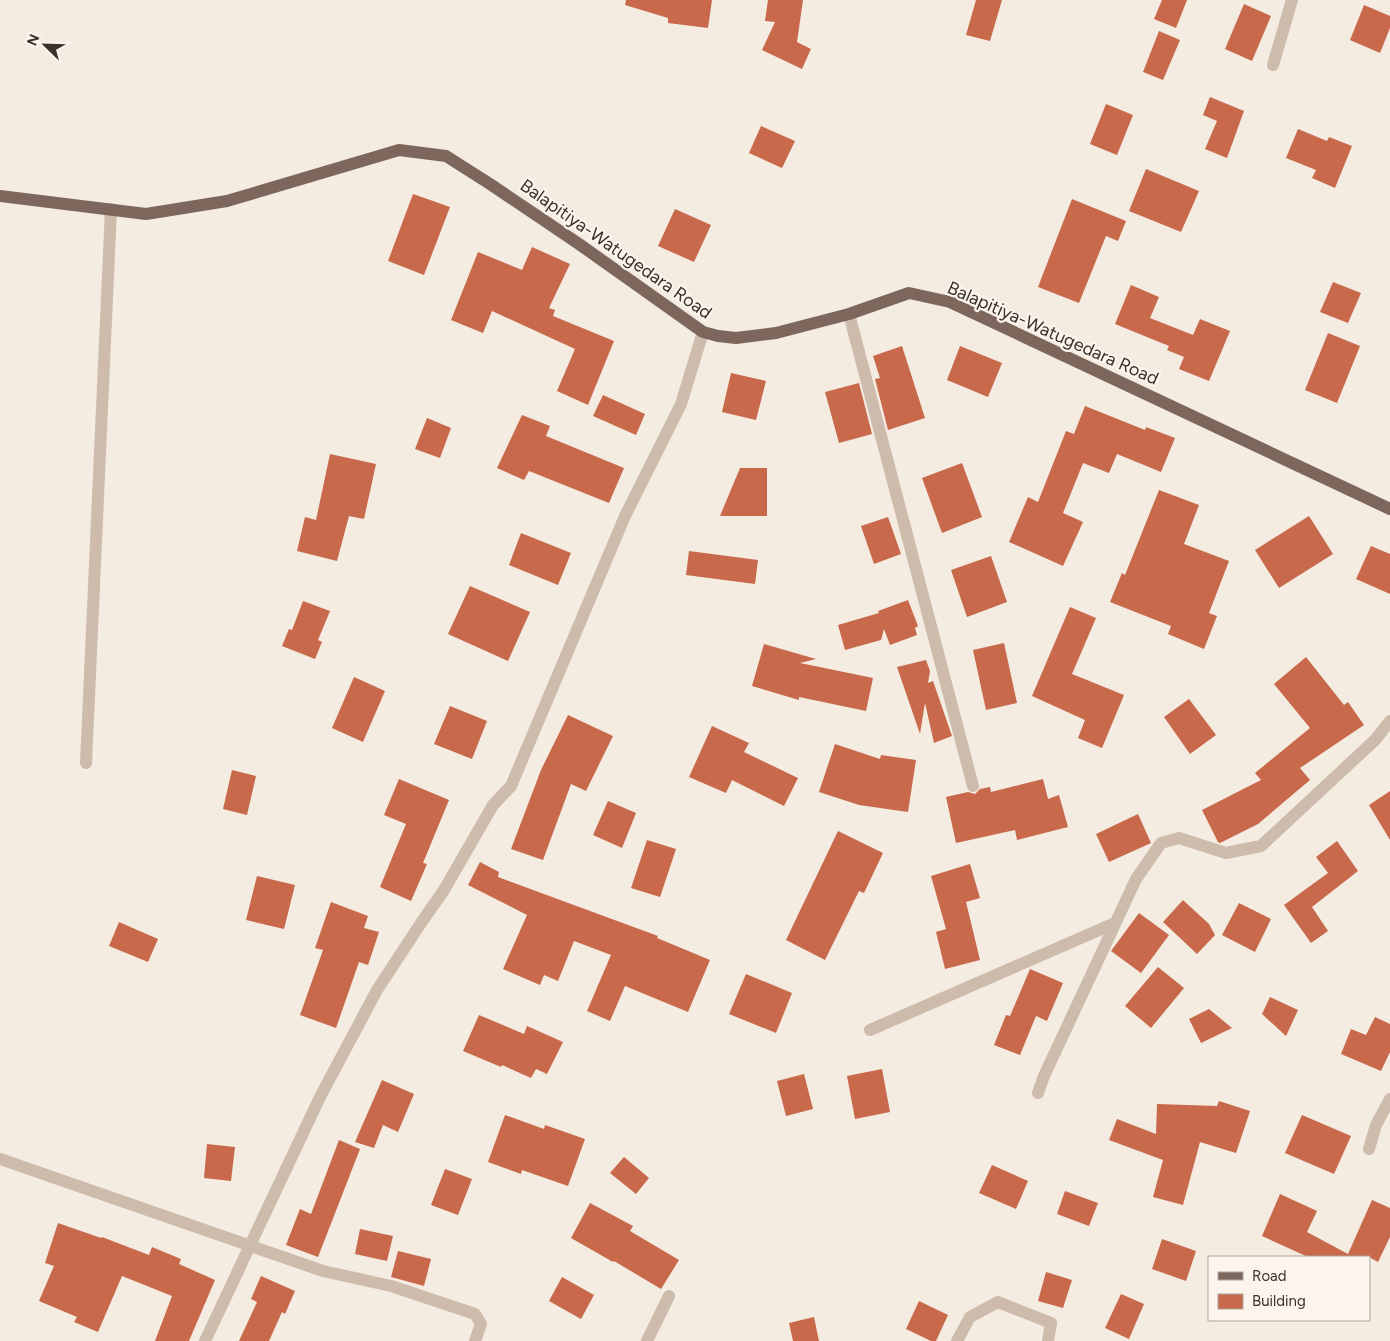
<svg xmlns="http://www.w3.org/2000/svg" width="1390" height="1341" viewBox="0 0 1390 1341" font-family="Figtree,sans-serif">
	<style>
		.building { fill: #c8694b }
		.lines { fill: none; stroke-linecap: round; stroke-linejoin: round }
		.service { stroke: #cdbbac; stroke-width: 12 }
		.minor { stroke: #cdbbac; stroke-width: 12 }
		.primary { stroke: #7d675c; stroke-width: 12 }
		.labels { text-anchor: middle; stroke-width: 4.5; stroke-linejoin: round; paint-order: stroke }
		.street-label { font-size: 18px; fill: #3b302b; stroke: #fbf5ee }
	</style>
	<rect width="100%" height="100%" fill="#f4ebe1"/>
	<path class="building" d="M 626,0 L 712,0 L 708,28 L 668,23 L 668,18 L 625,5 Z
		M 768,0 L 803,0 L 797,42 L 811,49 L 802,69 L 762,50 L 775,22 L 765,21 Z
		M 976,0 L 1002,0 L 990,41 L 966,35 Z
		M 1162,0 L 1187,0 L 1176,28 L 1154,19 Z
		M 1244,4 L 1271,16 L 1252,61 L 1225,49 Z
		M 1364,5 L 1390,16 L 1390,28 L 1380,53 L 1350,40 Z
		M 1159,31 L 1180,40 L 1163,80 L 1143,72 Z
		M 1210,97 L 1244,111 L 1227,158 L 1205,149 L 1217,121 L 1203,115 Z
		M 1106,104 L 1133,115 L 1117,155 L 1090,144 Z
		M 761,126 L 795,141 L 782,168 L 749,153 Z
		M 1298,129 L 1327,141 L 1329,137 L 1352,146 L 1335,188 L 1312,178 L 1316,170 L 1286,158 Z
		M 1146,169 L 1199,191 L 1181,232 L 1129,211 Z
		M 413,194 L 450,207 L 424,275 L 388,261 Z
		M 1072,199 L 1126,221 L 1118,241 L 1106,236 L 1079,303 L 1038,287 Z
		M 675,209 L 711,225 L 694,262 L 658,246 Z
		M 532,247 L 570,264 L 549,308 L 555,310 L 553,316 L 614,341 L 588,405 L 557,391 L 575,349 L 492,311 L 483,333 L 451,320 L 478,252 L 522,270 Z
		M 1333,282 L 1361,293 L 1348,323 L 1320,312 Z
		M 1131,285 L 1159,297 L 1150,318 L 1193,335 L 1200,319 L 1230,331 L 1209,381 L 1179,369 L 1184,357 L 1167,350 L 1169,346 L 1115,324 Z
		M 1328,333 L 1360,346 L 1337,403 L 1305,390 Z
		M 902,346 L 925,418 L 888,430 L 875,379 L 880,378 L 873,356 Z
		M 960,346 L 1002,363 L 988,397 L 947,380 Z
		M 731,373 L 766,381 L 756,420 L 722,412 Z
		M 859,383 L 872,434 L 839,443 L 825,392 Z
		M 603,395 L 645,414 L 636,435 L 593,416 Z
		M 1085,406 L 1145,430 L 1146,427 L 1175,438 L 1161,472 L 1117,454 L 1109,473 L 1083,463 L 1063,513 L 1083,522 L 1063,566 L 1009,542 L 1028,497 L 1038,502 L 1066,431 L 1074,434 Z
		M 522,415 L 550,426 L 546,436 L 624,468 L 609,503 L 529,471 L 524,480 L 497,468 Z
		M 427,418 L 451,428 L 440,458 L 415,449 Z
		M 330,454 L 376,464 L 364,519 L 349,516 L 337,561 L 297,551 L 305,517 L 316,520 Z
		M 962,463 L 982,517 L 942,533 L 922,478 Z
		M 740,468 L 767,468 L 767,516 L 720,516 Z
		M 1159,490 L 1199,505 L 1184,544 L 1229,561 L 1209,613 L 1217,616 L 1204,649 L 1168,634 L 1171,626 L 1110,602 L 1122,573 L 1125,575 Z
		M 1309,516 L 1333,554 L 1279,588 L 1255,550 Z
		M 888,517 L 901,554 L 874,564 L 861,526 Z
		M 521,533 L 571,553 L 558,585 L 509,565 Z
		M 1371,546 L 1390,554 L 1390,594 L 1356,579 Z
		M 689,551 L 758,560 L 755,584 L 686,575 Z
		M 991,556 L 1007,602 L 967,617 L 951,570 Z
		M 470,586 L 530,612 L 508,661 L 448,634 Z
		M 908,600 L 918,626 L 915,628 L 917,635 L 890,645 L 884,629 L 881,640 L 845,650 L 838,625 L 879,613 L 878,611 Z
		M 303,601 L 330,611 L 318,640 L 322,642 L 315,659 L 282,646 L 289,629 L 292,630 Z
		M 1070,607 L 1096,618 L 1072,674 L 1124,695 L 1102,748 L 1078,738 L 1085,720 L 1032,696 Z
		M 1004,643 L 1017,703 L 986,710 L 973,650 Z
		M 764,644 L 816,659 L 800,663 L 873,678 L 866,711 L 799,697 L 799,700 L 752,686 Z
		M 1306,657 L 1344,705 L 1348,702 L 1364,725 L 1300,768 L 1310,780 L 1258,824 L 1220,843 L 1218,842 L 1202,810 L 1261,780 L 1255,773 L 1310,728 L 1274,684 Z
		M 926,660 L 930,671 L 928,683 L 933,681 L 952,736 L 934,743 L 925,703 L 920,734 L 897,667 Z
		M 354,677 L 385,691 L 363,742 L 332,728 Z
		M 1189,699 L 1216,735 L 1190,754 L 1164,717 Z
		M 450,706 L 487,721 L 472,759 L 434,744 Z
		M 568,715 L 613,736 L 586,791 L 571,784 L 543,860 L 511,849 L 541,770 Z
		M 712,726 L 749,743 L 744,752 L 798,778 L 784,806 L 732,780 L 726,793 L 689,777 Z
		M 835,744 L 880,759 L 881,755 L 916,760 L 908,812 L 859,805 L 819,792 Z
		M 232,770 L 256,776 L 247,815 L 223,809 Z
		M 399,779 L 449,800 L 423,863 L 427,864 L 411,901 L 380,887 L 406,824 L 384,815 Z
		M 1043,779 L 1048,799 L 1059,795 L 1068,827 L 1017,840 L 1015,830 L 956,843 L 946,797 L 968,792 L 975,794 L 980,789 L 990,787 L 991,792 Z
		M 1390,791 L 1390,840 L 1369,805 Z
		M 608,801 L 636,813 L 622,848 L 593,835 Z
		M 1138,814 L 1151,843 L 1109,862 L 1096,834 Z
		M 838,831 L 883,853 L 864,893 L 859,891 L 825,960 L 786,940 Z
		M 647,840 L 676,849 L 660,897 L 631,888 Z
		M 1337,841 L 1358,871 L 1312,907 L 1328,931 L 1311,943 L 1284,905 L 1328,873 L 1316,857 Z
		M 480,862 L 499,872 L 498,877 L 658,936 L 657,938 L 710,960 L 688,1012 L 625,986 L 610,1021 L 587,1011 L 611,955 L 574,941 L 558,981 L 544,975 L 540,985 L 503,969 L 527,915 L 468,885 Z
		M 970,864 L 980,898 L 966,902 L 980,960 L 945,969 L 936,932 L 946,929 L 931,876 Z
		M 257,876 L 295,885 L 284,929 L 246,920 Z
		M 1183,900 L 1209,924 L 1215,935 L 1197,954 L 1163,922 Z
		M 331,902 L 368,916 L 364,928 L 379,932 L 368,965 L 359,962 L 336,1028 L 300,1015 L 323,950 L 315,948 Z
		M 1239,903 L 1271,919 L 1255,952 L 1222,935 Z
		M 1139,913 L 1169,935 L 1141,973 L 1111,951 Z
		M 119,922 L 158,939 L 148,962 L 109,946 Z
		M 1158,967 L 1184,988 L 1151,1028 L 1125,1006 Z
		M 1030,969 L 1063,983 L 1047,1021 L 1036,1016 L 1020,1055 L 994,1045 L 1006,1015 L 1010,1016 Z
		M 746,974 L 792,993 L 776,1033 L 729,1014 Z
		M 1270,997 L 1298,1010 L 1286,1036 L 1262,1014 Z
		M 1209,1009 L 1232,1028 L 1201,1043 L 1189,1019 Z
		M 479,1015 L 524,1034 L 527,1026 L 563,1042 L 547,1074 L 536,1069 L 531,1078 L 502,1065 L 501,1067 L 463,1051 Z
		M 1375,1017 L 1390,1024 L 1390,1052 L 1381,1071 L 1341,1054 L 1351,1029 L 1366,1035 Z
		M 882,1069 L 890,1112 L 855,1119 L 847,1076 Z
		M 804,1074 L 813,1109 L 786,1116 L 777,1081 Z
		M 382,1080 L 414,1094 L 398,1132 L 383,1125 L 374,1148 L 355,1142 Z
		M 1219,1101 L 1250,1111 L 1236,1153 L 1200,1142 L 1183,1205 L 1153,1197 L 1163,1160 L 1109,1140 L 1117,1119 L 1156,1134 L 1157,1104 L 1217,1106 Z
		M 505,1115 L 544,1129 L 545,1125 L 585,1139 L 568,1186 L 522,1170 L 521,1174 L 488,1162 Z
		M 1302,1115 L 1351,1136 L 1334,1174 L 1285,1153 Z
		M 339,1140 L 360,1149 L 318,1257 L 286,1245 L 300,1209 L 311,1214 Z
		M 207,1144 L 235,1147 L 231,1181 L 204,1178 Z
		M 624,1157 L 649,1178 L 636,1194 L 610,1173 Z
		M 992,1165 L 1028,1181 L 1016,1209 L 979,1193 Z
		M 445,1169 L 472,1179 L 458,1215 L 431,1205 Z
		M 1065,1191 L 1098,1203 L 1089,1226 L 1057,1214 Z
		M 1280,1194 L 1317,1211 L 1307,1232 L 1348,1254 L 1372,1200 L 1390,1208 L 1390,1237 L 1378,1262 L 1369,1257 L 1308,1257 L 1262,1236 Z
		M 590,1203 L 633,1226 L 630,1231 L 679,1260 L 661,1289 L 614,1261 L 613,1262 L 571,1238 Z
		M 58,1223 L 101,1238 L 102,1237 L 149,1255 L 152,1247 L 181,1259 L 179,1264 L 215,1280 L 189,1341 L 155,1341 L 172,1296 L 122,1276 L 98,1332 L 74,1322 L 77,1317 L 39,1301 L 54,1266 L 45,1263 Z
		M 360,1229 L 393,1236 L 387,1261 L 355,1254 Z
		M 1162,1239 L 1196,1251 L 1186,1281 L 1152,1269 Z
		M 398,1251 L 431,1259 L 424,1286 L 391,1277 Z
		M 1046,1272 L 1072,1280 L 1063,1308 L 1038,1301 Z
		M 261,1276 L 295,1291 L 285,1314 L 282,1312 L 269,1341 L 239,1341 L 257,1302 L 251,1299 Z
		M 562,1277 L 594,1295 L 581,1319 L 549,1301 Z
		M 1121,1294 L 1144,1304 L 1129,1339 L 1105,1328 Z
		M 919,1301 L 948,1315 L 936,1341 L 931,1341 L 906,1329 Z
		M 814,1317 L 819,1341 L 793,1341 L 789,1323 Z"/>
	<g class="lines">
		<path class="service" d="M 1273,65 L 1292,0
			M 870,1030 L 1115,923
			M 1038,1093 L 1044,1076 L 1136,879 L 1161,843 L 1179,838 L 1226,853 L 1261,846 L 1375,740 L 1390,721
			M 1369,1149 L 1376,1125 L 1390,1099"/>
		<path class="minor" d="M 849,314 L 973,786
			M 86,763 L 111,209
			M 0,1159 L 323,1271 L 391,1286 L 475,1314 L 481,1324 L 475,1341
			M 205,1341 L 320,1097 L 377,990 L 421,923 L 444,890 L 493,805 L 511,786 L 625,516 L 681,404 L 703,332
			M 647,1341 L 669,1296
			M 957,1341 L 970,1317 L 998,1302 L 1051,1323 L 1048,1341"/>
		<path class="primary" d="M 0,196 L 146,214 L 227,201 L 399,150 L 446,156 L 490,184 L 579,244 L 703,332 L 718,336 L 736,338 L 776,333 L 849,314 L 909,293 L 950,302 L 1390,509"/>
	</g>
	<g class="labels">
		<g class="street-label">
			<text transform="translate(616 249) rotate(35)" y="6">Balapitiya-Watugedara Road</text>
			<text transform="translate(1053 333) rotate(24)" y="6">Balapitiya-Watugedara Road</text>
		</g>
	</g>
	<rect x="1208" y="1256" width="162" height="65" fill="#fbf5ee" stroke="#aea6a0"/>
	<rect x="1218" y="1272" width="25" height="8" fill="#7d675c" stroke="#aea6a0"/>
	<text x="1252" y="1281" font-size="15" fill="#3b302b">Road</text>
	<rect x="1218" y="1294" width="25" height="15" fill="#c8694b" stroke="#aea6a0"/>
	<text x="1252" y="1306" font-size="15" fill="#3b302b">Building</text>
	<g transform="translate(45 45) rotate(293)" stroke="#fbf5ee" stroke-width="4" paint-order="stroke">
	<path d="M0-4L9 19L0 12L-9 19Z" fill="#3b302b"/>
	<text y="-8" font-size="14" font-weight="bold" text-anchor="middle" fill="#3b302b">N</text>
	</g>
</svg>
